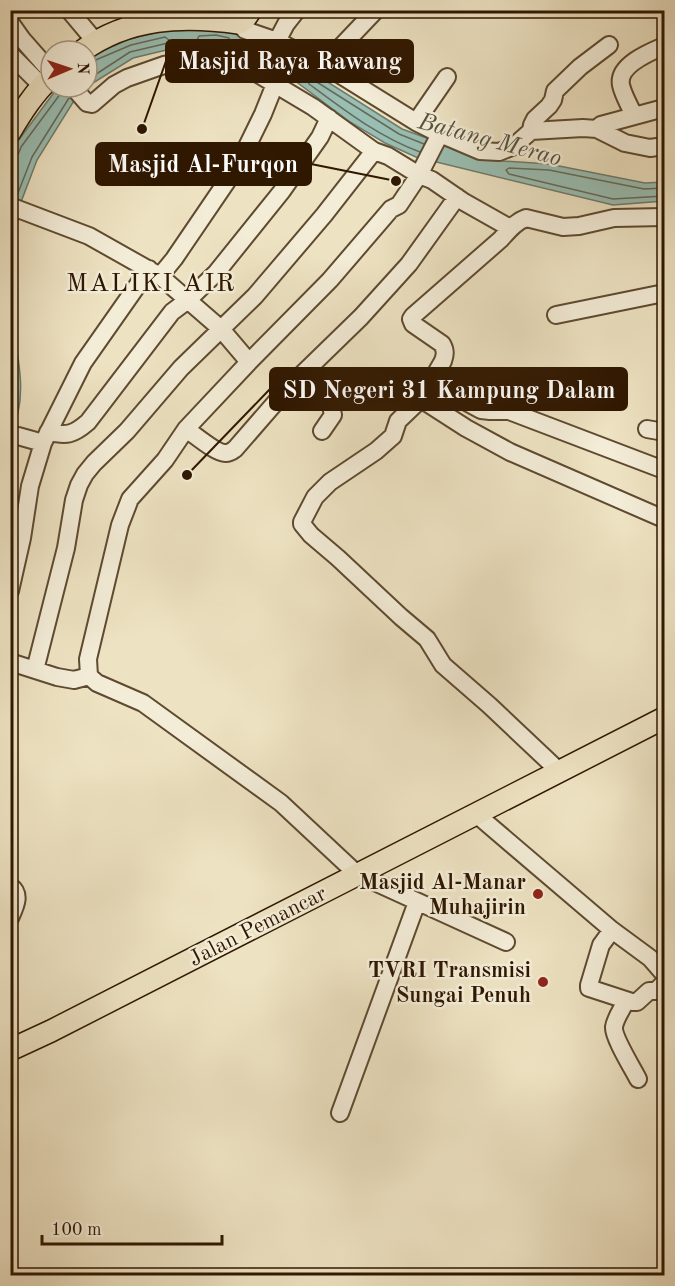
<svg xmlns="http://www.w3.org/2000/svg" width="675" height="1286" viewBox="0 0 675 1286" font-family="'Old Standard TT',serif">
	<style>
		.water { fill: #99beb3; stroke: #6f7b6b; stroke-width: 1.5 }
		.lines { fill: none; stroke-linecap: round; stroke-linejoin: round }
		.shore { stroke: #646a5a; stroke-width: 1.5 }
		.minor-casing { stroke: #5e4a30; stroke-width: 20 }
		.major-casing { stroke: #2f1700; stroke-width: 24 }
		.minor { stroke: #f3ecd7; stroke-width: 16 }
		.major { stroke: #ede2c2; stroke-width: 21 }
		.poi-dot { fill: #8f2418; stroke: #f3ecd7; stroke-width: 2 }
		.labels { text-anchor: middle; stroke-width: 5; stroke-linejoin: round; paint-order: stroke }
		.poi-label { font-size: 22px; font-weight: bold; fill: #2f1700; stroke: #f3ecd7; text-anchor: end }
		.street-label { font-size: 22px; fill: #2f1700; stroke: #f3ecd7 }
		.water-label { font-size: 24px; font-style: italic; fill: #54513f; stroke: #f3ecd7 }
		.quarter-label { font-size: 26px; letter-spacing: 1.5px; fill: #2f1700; stroke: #f3ecd7 }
		.leader { fill: none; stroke: #2f1700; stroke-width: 2 }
		.callout-dot { fill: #2f1700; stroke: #f3ecd7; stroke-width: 2 }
		.callout { fill: #2f1700; stroke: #2f1700; stroke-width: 2 }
		.callout-label { font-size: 24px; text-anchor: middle; font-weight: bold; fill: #fff }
	</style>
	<rect width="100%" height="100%" fill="#ede2c2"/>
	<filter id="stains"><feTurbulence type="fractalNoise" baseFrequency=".00333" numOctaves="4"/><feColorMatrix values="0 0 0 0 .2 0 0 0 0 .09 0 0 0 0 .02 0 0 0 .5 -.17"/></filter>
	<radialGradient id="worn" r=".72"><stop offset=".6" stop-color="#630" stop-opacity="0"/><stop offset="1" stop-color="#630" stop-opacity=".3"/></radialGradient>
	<path class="water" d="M 216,29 L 258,38 L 402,129 L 487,160 L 549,164 L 645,183 L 664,182 L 664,201 L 613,205 L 416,157 L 385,143 L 350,122 L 275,66 L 237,50 L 179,47 L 133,58 L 80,91 L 37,160 L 21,202 L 11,261 L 10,159 L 15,145 L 58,87 L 87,87 L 87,58 L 129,39 L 164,31 Z
		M 10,314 C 17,353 30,397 10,435 Z"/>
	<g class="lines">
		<path class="shore" d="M 216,35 L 229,38 L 230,42 L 227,44 L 199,42 L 197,40 L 199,36 Z
			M 87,63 L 91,62 L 131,45 L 165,37 L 169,40 L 168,43 L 130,52 L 87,80
			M 420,152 C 379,137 344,110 309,84 L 308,81 L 312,79 L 399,134 L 424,144
			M 10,157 C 18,158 19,153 21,147 L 61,93 L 62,87
			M 664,188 L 644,189 L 549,170 L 509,168 L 506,170 L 509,174 L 613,199 L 664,196
			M 16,198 L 32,157 L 69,98
			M 10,351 L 16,391 L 10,419"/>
		<defs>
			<path id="minor" d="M 69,10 L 95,41
				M 126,10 L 137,24
				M 10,22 L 22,39 L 51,72
				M 239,23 L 245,30 L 277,41 L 326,66 L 416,122 L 440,134 L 480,151 L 499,152 L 514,146 L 531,131 L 583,128 L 597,129 L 625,143 L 650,148 L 664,146
				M 277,41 L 286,24 L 297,10
				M 10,54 L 42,86
				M 326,66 L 335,53 L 376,10
				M 73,87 L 87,103 L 92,104 L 114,85 L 127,78 L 164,65 L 183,62 L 234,65 L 253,71 L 313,107 L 374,151 L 388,156 L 419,175 L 432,180 L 464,202 L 510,228
				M 634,116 C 630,106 623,95 621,85 C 617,65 650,52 664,46
				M 416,122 L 447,77
				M 597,129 L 601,125 L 664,108
				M 531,131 L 532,125 L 535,119 L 549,106 L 553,100 L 555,91 L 580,67 L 609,45
				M 440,134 L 419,175 L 399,205 L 391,209 L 330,280 L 249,362 L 186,429 L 165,460 L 130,499 L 120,525 L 88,659 L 89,676 L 97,683 L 143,703 L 281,803 L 357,874 L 506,942
				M 10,206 L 89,236 L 160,276 L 221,329 L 249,362
				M 160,276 L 174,259 L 238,165 L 263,114 L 275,84
				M 556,315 L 664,293
				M 301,375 L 331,406 L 333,415 L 322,431
				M 431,383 L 481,410 L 490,411 L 509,411 L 664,470
				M 421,399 L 466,428 L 510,452 L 664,519
				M 186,429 C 195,435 217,454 226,453 C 230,453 232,451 235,449 L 288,388 L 361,317 L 409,264 L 457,197
				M 647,429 L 664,432
				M 48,432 C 67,436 73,435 88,422 L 172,312 L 188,300 L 216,273 L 282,191 L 320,137 L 329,118
				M 18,436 L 43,443
				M 10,591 L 22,538 L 30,486 L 43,443 L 83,363 L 149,269
				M 10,662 L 57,677 L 74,680 L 89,676
				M 35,670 L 66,548 L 74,500 L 79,485 L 85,474 L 94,463 L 127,431 L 181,368 L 255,296 L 324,215 L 374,151
				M 560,772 L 489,705 L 443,665 L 427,639 L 401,617 L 338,558 L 311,535 L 302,524 L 302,522 L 315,497 L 330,482 L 376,451 L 393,436 L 398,421 L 421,399 L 443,361 C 445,355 446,351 442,344 L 413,324 L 411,319 L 413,316 L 501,239 C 508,231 515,222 526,218 L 563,227 L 579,226 L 614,218 L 664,217
				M 476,814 L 612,930 L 650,958 L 664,974
				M 10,886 C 22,894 15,907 10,918
				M 612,930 L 601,945 L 589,985 L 589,988 L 632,1002 L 637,1002 L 649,991 L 656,991 L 664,983
				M 626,1001 C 622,1009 615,1019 614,1027 C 613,1037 633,1069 638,1079
				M 340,1113 L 417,902"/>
			<path id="major" d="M 82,51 C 129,17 183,15 239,23 L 244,20 L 251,10
				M 10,132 C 22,112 34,93 51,77
				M 10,1050 L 51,1031 L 664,718"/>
		</defs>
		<use href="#minor" class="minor-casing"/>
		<use href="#major" class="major-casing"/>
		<use href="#minor" class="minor"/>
		<use href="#major" class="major"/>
	</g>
	<g class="poi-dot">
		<circle cx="538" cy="894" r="6"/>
		<circle cx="543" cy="982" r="6"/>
	</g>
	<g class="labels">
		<g class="poi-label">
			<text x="526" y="889">Masjid Al-Manar<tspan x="526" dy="25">Muhajirin</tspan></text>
			<text x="531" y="977">TVRI Transmisi<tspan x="531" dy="25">Sungai Penuh</tspan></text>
		</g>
		<g class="street-label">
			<text transform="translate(257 925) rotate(-27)" y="8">Jalan Pemancar</text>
		</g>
		<g class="water-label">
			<text transform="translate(490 139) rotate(15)" y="8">Batang Merao</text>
		</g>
		<g class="quarter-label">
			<text x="151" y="291">MALIKI AIR</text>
		</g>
	</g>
	<path class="leader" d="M142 129L166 61M396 181L311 164M187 475L270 389"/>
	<g class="callout-dot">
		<circle cx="142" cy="129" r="6"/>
		<circle cx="396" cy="181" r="6"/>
		<circle cx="187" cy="475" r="6"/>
	</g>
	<g class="callout">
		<rect x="166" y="40" width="247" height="42" rx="6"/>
		<rect x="96" y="143" width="215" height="42" rx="6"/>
		<rect x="270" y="368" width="357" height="42" rx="6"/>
	</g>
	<g class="callout-label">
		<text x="290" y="69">Masjid Raya Rawang</text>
		<text x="203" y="172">Masjid Al-Furqon</text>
		<text x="449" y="398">SD Negeri 31 Kampung Dalam</text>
	</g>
	<rect width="675" height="1286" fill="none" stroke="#ede2c2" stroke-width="36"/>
	<rect x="12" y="12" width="651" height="1262" fill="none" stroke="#2f1700" stroke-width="3"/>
	<rect x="18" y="18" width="639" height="1250" fill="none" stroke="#2f1700" stroke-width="1.5"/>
	<g transform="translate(69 69) rotate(88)"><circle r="28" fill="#f3ecd7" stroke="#a59781" stroke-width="1.5"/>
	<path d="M0-4.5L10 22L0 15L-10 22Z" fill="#8f2418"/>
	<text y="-9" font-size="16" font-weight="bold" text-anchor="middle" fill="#2f1700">N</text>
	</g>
	<path d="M42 1235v9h180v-9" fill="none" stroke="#2f1700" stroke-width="3"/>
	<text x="51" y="1235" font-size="18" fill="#2f1700" stroke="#f3ecd7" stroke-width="4.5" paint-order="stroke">100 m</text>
	<rect width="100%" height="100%" filter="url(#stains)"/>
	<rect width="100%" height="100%" fill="url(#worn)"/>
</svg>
